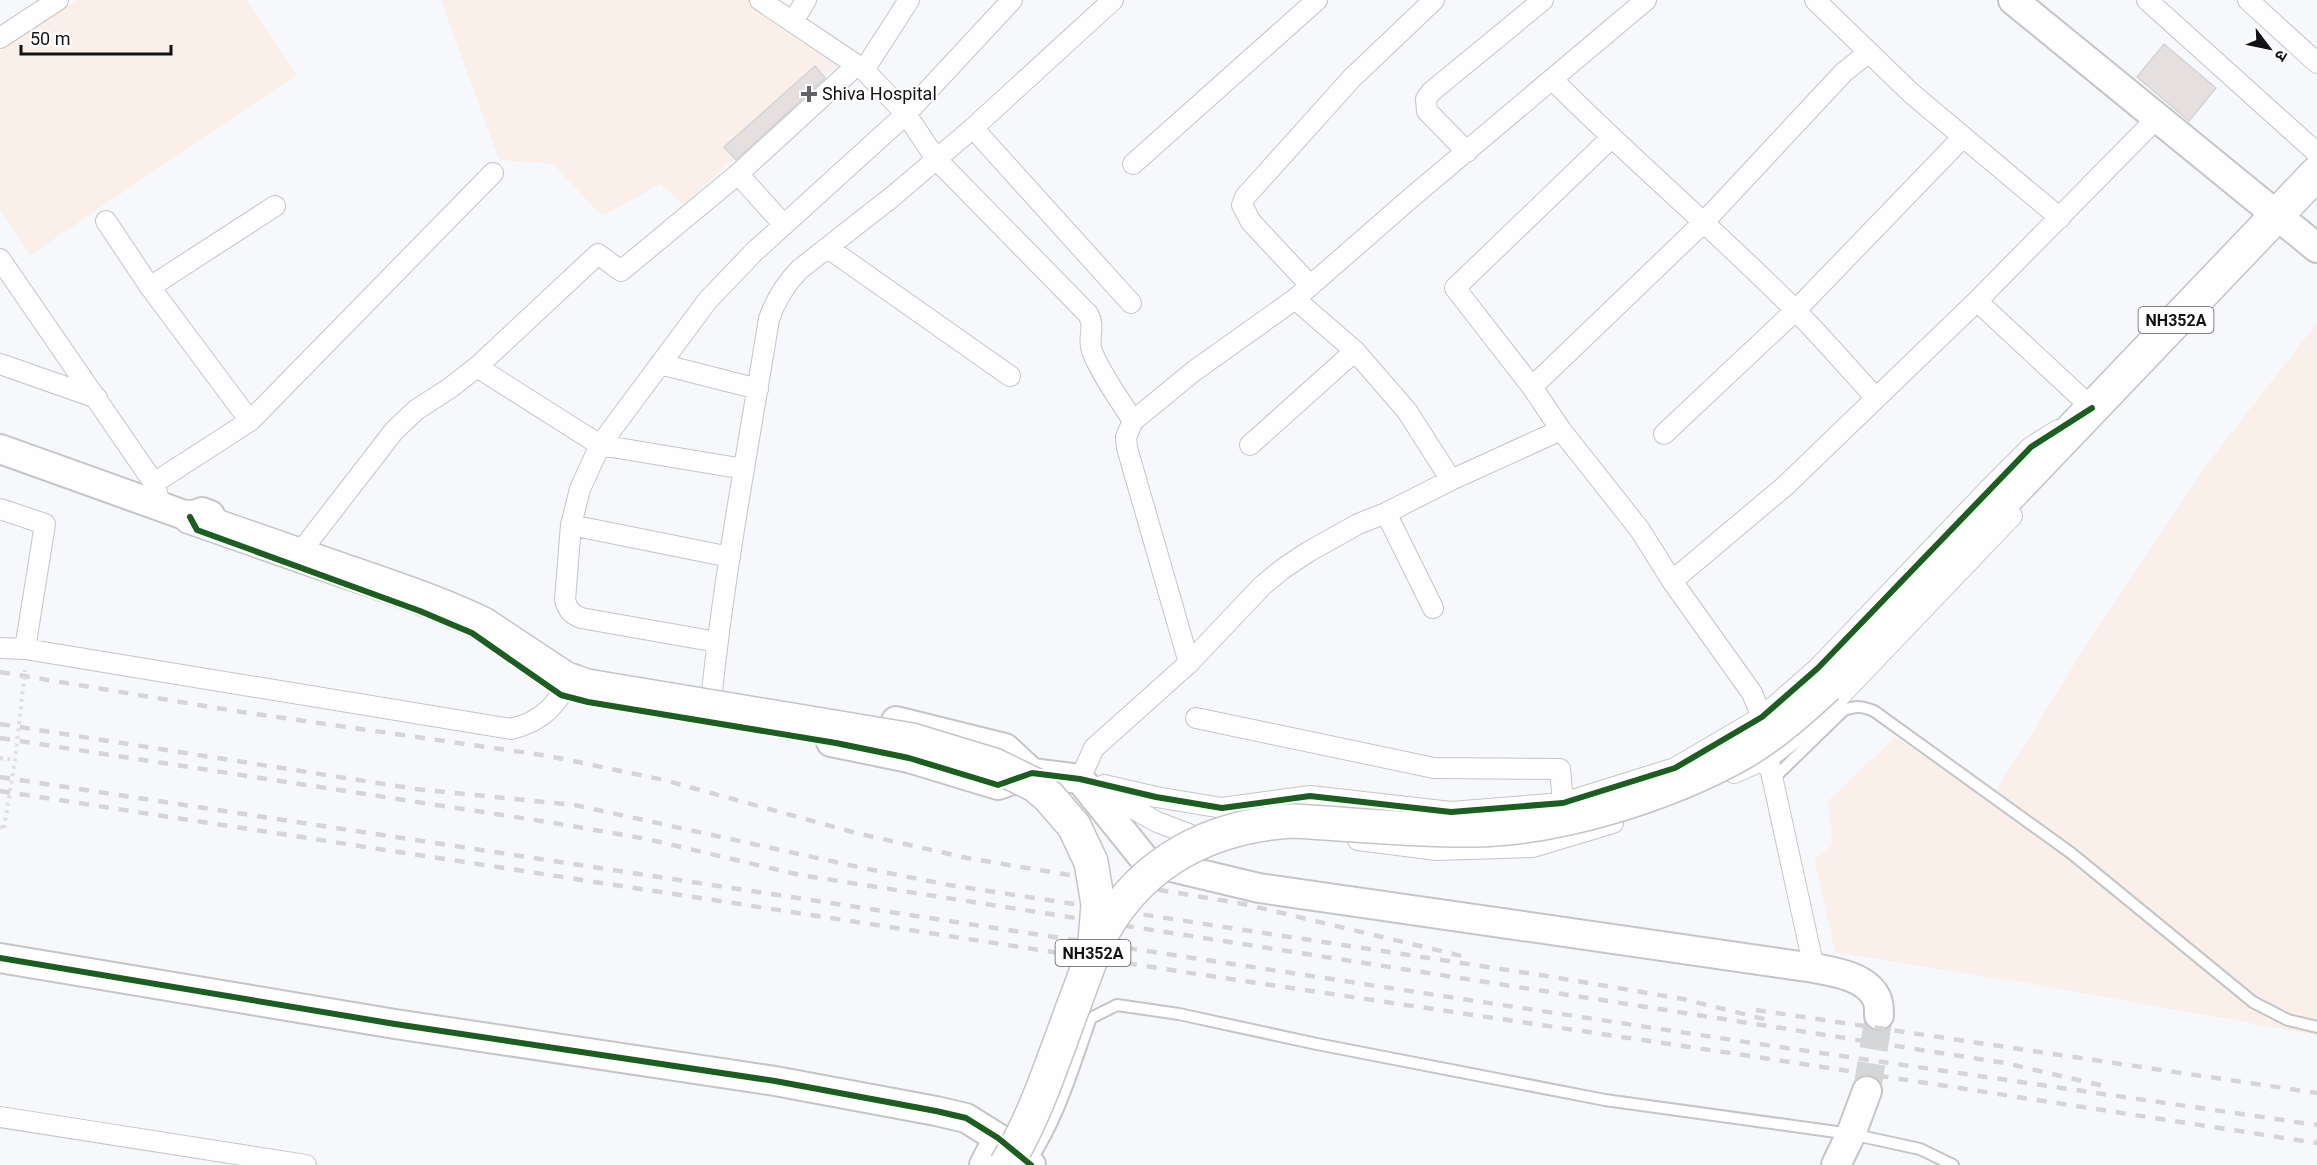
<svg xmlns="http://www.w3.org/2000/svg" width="2317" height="1165" viewBox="0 0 2317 1165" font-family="Roboto,'Noto Sans Devanagari',sans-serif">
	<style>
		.education { fill: #faf0e9 }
		.building { fill: #e5dfe0; stroke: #d4d4d5; stroke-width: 1.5 }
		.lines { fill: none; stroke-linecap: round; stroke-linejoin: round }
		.secondary-tunnel { stroke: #d4d6d8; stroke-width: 28; stroke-dasharray: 28 14; stroke-linecap: butt }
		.lane-casing { stroke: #c4c5c7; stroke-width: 14 }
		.street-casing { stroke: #c4c5c7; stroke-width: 22 }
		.secondary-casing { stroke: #c4c5c7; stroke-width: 32 }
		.highway-casing { stroke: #c4c5c7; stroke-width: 36 }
		.path { stroke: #dfdfe0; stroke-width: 4; stroke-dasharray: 3 4.5; stroke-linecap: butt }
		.lane { stroke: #fefefe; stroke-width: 10 }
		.street { stroke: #fefefe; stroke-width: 20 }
		.secondary { stroke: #fefefe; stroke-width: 28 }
		.highway { stroke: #fefefe; stroke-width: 33 }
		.rail { stroke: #d5d5d6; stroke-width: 4.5; stroke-dasharray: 10 10; stroke-linecap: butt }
		.highway-bridge-casing { stroke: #c4c5c7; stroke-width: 36; stroke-linecap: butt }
		.path-bridge { stroke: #dfdfe0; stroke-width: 4; stroke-dasharray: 3 4.5; stroke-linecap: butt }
		.highway-bridge { stroke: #fefefe; stroke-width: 33 }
		.cycleway-casing { stroke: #fff; stroke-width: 10 }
		.cycleway { stroke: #1b5e20; stroke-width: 6 }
		.poi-dot { fill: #626366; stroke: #fff; stroke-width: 2 }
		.labels { text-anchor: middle; stroke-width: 4.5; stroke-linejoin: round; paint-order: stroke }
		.shield { fill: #fff; stroke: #595a5b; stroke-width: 1.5 }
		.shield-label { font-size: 16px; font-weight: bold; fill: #121315 }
		.poi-label { font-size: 18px; fill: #121315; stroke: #fff; text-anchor: start }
	</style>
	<rect width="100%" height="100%" fill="#f6f8fb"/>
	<path class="education" d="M 76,0 L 247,0 L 297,75 L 30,255 L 0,210 L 0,51 Z
		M 441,0 L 749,0 L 842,61 L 683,205 L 661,184 L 602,216 L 553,164 L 499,160 Z
		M 2317,323 L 2317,1035 L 2027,983 L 1835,952 L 1814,859 L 1832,845 L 1828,801 L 1895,737 L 1991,799 L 2096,629 L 2211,459 Z"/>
	<path class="building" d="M 2164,44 L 2216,88 L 2189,121 L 2137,77 Z
		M 815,66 L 825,78 L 736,160 L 724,147 Z"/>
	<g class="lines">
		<path class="secondary-tunnel" d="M 1867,1091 L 1879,1015"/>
		<defs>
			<path id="lane" d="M 1773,779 L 1844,710 C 1856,706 1862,706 1874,711 L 2071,853 L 2253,1002 L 2288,1020 L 2317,1027
				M 1029,1163 C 1059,1119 1073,1068 1091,1018 L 1117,1005 L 1179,1014 L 1317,1044 L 1605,1100 L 1851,1134 L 1920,1149 L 1953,1165"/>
			<path id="street" d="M 760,0 L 864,70 L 906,114 L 936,159 L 1088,314 C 1096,328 1087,337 1092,351 C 1100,373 1120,400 1133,421
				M 1815,0 L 1911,93 L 2060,218
				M 2147,0 L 2317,153
				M 2248,0 L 2317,63
				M 793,22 L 806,0
				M 0,38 L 58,0
				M 864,70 L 909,0
				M 1553,80 C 1631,159 1717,231 1795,310 C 1823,338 1849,369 1876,398
				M 973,128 L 1131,303
				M 1611,138 L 1455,288 L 1532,387 L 1561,430 L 1640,530 L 1672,581 L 1752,693 L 1762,717
				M 1467,152 L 1427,111 L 1426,99 L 1431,92 L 1543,0
				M 1133,164 L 1317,0
				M 738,174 L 784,225
				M 106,221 L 150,287 L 250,421
				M 828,248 L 1010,376
				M 0,259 L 154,483 L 158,496
				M 1309,284 L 1251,222 L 1242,205 L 1245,197 L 1352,78 L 1434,0
				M 150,287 L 275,206
				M 1295,299 L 1355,351 L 1407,411 L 1451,480
				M 1977,301 L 2092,408
				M 0,364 L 97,398
				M 660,364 L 758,389
				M 477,367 L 600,445 L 744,469
				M 1532,387 L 1704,222 L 1844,72 L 1868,53
				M 1664,434 L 1796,310 L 1962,138
				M 1250,445 L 1355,351
				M 154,483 L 250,421 L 493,173
				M 0,509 L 45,524 L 25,649
				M 1386,513 L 1433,608
				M 571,525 L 730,557
				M 305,546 L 394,431 L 416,410 L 450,388 L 477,367 L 598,254 L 621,271 L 738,174 L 857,65
				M 1672,581 L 1785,486 L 1977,301 L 2158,117
				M 717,642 L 581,618 C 571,614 568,610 565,600 L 571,525 L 580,489 L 600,445 L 708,300 L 754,252 L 906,114 L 1012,0
				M 0,648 L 25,649 L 511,729 C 546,721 557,702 575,674
				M 1189,663 L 1127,448 L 1126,437 L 1133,421 L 1194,371 L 1295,299 L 1412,197 L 1646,0
				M 712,692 C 725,567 749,443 769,319 C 776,299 785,284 800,269 L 892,197 L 973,128 L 1113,0
				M 1196,718 L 1434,768 L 1560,769 L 1563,803
				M 1768,758 L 1814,968
				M 1734,773 L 1768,758 L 1818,719 L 2012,516
				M 1080,779 L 1094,748 L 1189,663 L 1263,585 L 1284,568 L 1308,552 L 1358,524 L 1386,513 L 1451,480 L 1561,430
				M 1091,785 L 1157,822 L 1207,841
				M 1104,785 L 1156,797 L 1222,808 L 1310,796 L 1451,812 L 1563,803 L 1675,768 L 1762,717 L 1818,668 L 1989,489 L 2031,447 L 2058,430
				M 1358,840 L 1437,850 L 1533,847 L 1613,823
				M 0,1117 L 306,1165"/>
			<path id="secondary" d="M 2013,0 L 2317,248
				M 0,449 L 190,517 L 202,512 L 210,515
				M 896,721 L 1005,748 L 1032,773
				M 831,742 L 909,758 L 998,785 L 1032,773 L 1080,779 L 1146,861 L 1259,888 L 1814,968 C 1834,972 1865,976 1876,997 C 1879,1002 1879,1009 1879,1015
				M 0,958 L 395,1024 L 775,1081 L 936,1111 L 966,1118 L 998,1138 L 1031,1165
				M 984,1165 L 998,1138
				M 1836,1165 L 1851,1134 L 1867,1091"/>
			<path id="highway" d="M 190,517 L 339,569
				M 1827,686 L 2317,173"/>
		</defs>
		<use href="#lane" class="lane-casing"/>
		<use href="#street" class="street-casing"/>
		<use href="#secondary" class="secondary-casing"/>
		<use href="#highway" class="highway-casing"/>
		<path class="path" d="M 0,758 L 15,760
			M 0,827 L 4,828"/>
		<use href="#lane" class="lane"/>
		<use href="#street" class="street"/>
		<use href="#secondary" class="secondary"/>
		<use href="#highway" class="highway"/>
		<path class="rail" d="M 0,672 L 235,711 L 549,756 L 664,780 L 856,833 L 967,858 L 1244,904 L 1462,956
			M 0,724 L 416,789 L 575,805 L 863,868 L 949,885 L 1553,977 L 1683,999 L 1768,1020
			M 0,738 L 554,823 L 647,839 L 800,875 L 2005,1063 L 2104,1086
			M 0,777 L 1759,1044 L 2317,1125
			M 0,791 L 1197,974 L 1757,1057 L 2317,1143
			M 1756,1010 L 2317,1093"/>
		<defs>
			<path id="highway-bridge" d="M 339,569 C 388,586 437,602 483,624 L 566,679 L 587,686 L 912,740 L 994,765 L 1035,785 L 1049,797 L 1074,826 L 1091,862 L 1098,904 L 1095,942
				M 1006,1165 C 1038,1112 1056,1051 1078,994 C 1086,973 1093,950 1104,930 C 1144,860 1212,826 1292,821 C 1352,824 1413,831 1473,830 C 1558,829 1668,795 1742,753 C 1773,735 1801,710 1827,686"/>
		</defs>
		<use href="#highway-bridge" class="highway-bridge-casing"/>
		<path class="path-bridge" d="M 4,828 L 15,760 L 25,670"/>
		<use href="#highway-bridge" class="highway-bridge"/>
		<defs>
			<path id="cycleway" d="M 190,517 L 197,530 L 420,611 L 472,633 L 561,695 L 588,702 L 836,743 L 909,758 L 998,785 L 1032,773 L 1080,779 L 1156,797 L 1222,808 L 1310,796 L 1451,812 L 1563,803 L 1675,768 L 1762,717 L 1818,668 L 2031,447 L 2092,408
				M 0,958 L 395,1024 L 775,1081 L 936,1111 L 966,1118 L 998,1138 L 1031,1165"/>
		</defs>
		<use href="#cycleway" class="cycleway-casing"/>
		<use href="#cycleway" class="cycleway"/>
	</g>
	<path class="poi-dot" d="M806 85h6v6h6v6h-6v6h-6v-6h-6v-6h6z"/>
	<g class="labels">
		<g class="shield">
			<rect x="2138.5" y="307" width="75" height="26" rx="4.5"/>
			<rect x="1055.5" y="940" width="75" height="26" rx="4.5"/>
		</g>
		<g class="shield-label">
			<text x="2176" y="326">NH352A</text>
			<text x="1093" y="959">NH352A</text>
		</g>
		<g class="poi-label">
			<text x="822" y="100">Shiva Hospital</text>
		</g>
	</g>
	<g transform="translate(2269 48) rotate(122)" stroke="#ffffff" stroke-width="4.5" paint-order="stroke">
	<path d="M0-4.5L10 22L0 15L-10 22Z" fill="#121315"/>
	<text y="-9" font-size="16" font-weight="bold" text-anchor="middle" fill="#121315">उ</text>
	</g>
	<path d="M21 45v9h150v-9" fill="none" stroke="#121315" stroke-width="3"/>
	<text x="30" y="45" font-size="18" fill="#121315" stroke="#ffffff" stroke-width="4.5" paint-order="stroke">50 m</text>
</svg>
